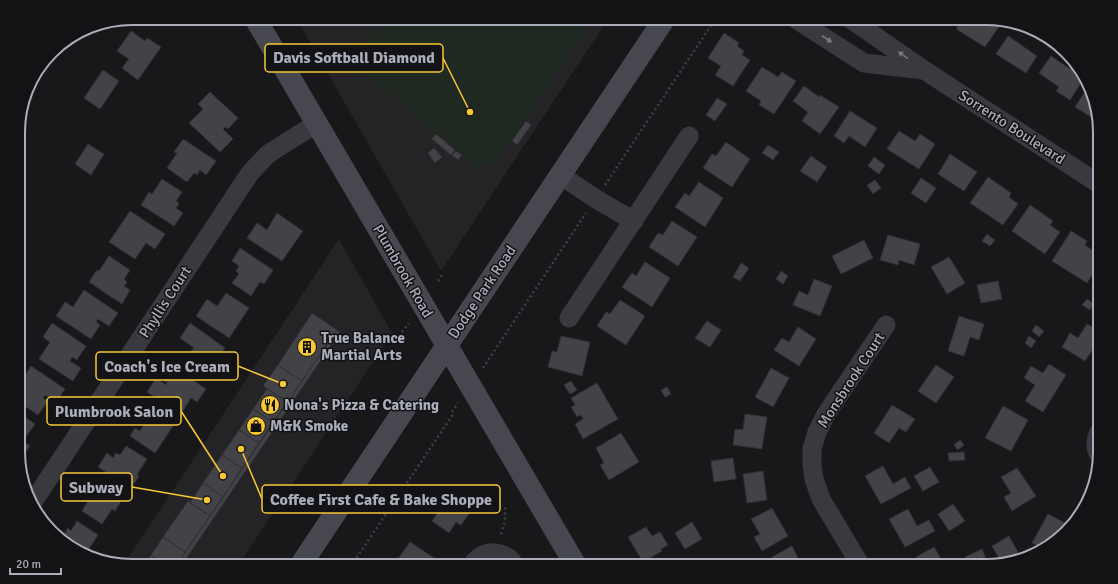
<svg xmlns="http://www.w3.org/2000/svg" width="1118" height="584" viewBox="0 0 1118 584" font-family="Signika,sans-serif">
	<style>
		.built { fill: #242427 }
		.pitch { fill: #1f2821 }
		.building { fill: #424247; stroke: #323236 }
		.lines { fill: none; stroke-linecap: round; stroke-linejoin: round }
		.path { stroke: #3f4046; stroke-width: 2.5; stroke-dasharray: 2 3; stroke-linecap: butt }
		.street { stroke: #39393f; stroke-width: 19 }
		.secondary { stroke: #47484f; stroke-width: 22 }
		.oneway { fill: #777983 }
		.labels { text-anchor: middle; stroke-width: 3; stroke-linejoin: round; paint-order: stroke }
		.street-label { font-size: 15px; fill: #aaadba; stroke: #131315 }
		.poi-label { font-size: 15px; font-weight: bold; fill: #aaadba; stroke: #131315; text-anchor: start }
		.rim { fill: none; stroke: #aaadba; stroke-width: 2 }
		.leader { fill: none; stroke: #f6c834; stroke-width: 1.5 }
		.callout-dot { fill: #f6c834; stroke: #131315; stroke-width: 1.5 }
		.callout { fill: #131315; stroke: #f6c834; stroke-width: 1.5 }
		.callout-label { font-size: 16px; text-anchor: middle; font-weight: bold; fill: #aaadba }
	</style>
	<rect width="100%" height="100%" fill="#18181a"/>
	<path class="built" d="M 296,18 L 609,18 L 441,271 Z
		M 339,239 L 392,333 L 238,566 L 132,566 L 124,564 Z"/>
	<path class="pitch" d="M 392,18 L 575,18 L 587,27 L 495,164 L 477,167 L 349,61 L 356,51 Z"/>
	<path class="building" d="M 939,18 L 953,18 L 949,25 Z
		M 963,18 L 976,18 L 985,24 L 988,18 L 1000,25 L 985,47 L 956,29 Z
		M 131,31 L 145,41 L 147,38 L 161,47 L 138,80 L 122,68 L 129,59 L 117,51 Z
		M 724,33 L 739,43 L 737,46 L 744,51 L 742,55 L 750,60 L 733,86 L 715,75 L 721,66 L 708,58 Z
		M 1008,36 L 1037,56 L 1026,73 L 996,54 Z
		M 1051,56 L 1070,69 L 1074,63 L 1081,68 L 1084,78 L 1070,100 L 1056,91 L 1059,87 L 1039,73 Z
		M 762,67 L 778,77 L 782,72 L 796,81 L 774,114 L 759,105 L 761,101 L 746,91 Z
		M 103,70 L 119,81 L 100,109 L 84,98 Z
		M 804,86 L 819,97 L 820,95 L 839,107 L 820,134 L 802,121 L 808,112 L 793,101 Z
		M 1088,87 L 1099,117 L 1099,122 L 1075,107 Z
		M 210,92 L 238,118 L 228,129 L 225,127 L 223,129 L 233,139 L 220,152 L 189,123 L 203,109 L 198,104 Z
		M 717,98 L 727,104 L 715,121 L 706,115 Z
		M 850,111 L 877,128 L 865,147 L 849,136 L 844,143 L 834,136 Z
		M 526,121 L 531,125 L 517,145 L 512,141 Z
		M 899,131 L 915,141 L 920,134 L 935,144 L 919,169 L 887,149 Z
		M 436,134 L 455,150 L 451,155 L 432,139 Z
		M 183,139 L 216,161 L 206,175 L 200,170 L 197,175 L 194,173 L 187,182 L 167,168 L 177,153 L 174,152 Z
		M 726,142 L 750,159 L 732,187 L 703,168 L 712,154 L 716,156 Z
		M 88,144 L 104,154 L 91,175 L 75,164 Z
		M 768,145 L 779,152 L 773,160 L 762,153 Z
		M 434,148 L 442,157 L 435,163 L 428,153 Z
		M 456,151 L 462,155 L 458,160 L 452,155 Z
		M 950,154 L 977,172 L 964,191 L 938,174 Z
		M 811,156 L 827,167 L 817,182 L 800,171 Z
		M 874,157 L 885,165 L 879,174 L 868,166 Z
		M 988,177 L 1011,193 L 1009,197 L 1018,204 L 1003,225 L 970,203 Z
		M 921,178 L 936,188 L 926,203 L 911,193 Z
		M 162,179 L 182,192 L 176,201 L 179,204 L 176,208 L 183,213 L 174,226 L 141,205 L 149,192 L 152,194 Z
		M 875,180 L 881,188 L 873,194 L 867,185 Z
		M 699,182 L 723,198 L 705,227 L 675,207 L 685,193 L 689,196 Z
		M 1030,205 L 1053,221 L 1050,225 L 1060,232 L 1045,254 L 1012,231 Z
		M 130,211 L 165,234 L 155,249 L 146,243 L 135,259 L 109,242 Z
		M 277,213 L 303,231 L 282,261 L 247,238 L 257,223 L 267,230 Z
		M 672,221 L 697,237 L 678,266 L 649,247 L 658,233 L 663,235 Z
		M 1071,231 L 1087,241 L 1085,245 L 1095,252 L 1093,256 L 1099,260 L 1099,263 L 1087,283 L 1052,261 Z
		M 987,234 L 995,240 L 990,246 L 982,241 Z
		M 888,235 L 920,244 L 914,265 L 899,260 L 898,265 L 880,260 Z
		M 864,240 L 873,258 L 841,274 L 832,256 Z
		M 240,248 L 273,270 L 264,284 L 260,282 L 251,296 L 232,283 L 239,274 L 236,271 L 239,266 L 232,261 Z
		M 109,256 L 130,270 L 124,279 L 127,282 L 124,286 L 130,290 L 122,304 L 89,282 L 97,270 L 99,271 Z
		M 949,257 L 965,283 L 947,294 L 931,267 Z
		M 645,262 L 670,278 L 652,307 L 622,287 L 632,273 L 636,276 Z
		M 741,263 L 749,268 L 740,281 L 733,277 Z
		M 781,271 L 788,276 L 783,284 L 776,279 Z
		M 814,279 L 832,286 L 820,316 L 793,305 L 799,291 L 808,295 Z
		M 998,281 L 1002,299 L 981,303 L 977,285 Z
		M 84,290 L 118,313 L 109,326 L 98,319 L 96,322 L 100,325 L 91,339 L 56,316 L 65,302 L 73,307 Z
		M 226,293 L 249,308 L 229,338 L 196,316 L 207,299 L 217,306 Z
		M 1087,299 L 1094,304 L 1090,310 L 1082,305 Z
		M 620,300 L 645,316 L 626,345 L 597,326 L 606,312 L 610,314 Z
		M 312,313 L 337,330 L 302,381 L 278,365 Z
		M 959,316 L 984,324 L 979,340 L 970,337 L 964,356 L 948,351 Z
		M 707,321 L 721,330 L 710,347 L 695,338 Z
		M 52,323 L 86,346 L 77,360 L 72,357 L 70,361 L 81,368 L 73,381 L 39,359 L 50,342 L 43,337 Z
		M 190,323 L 225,348 L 205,376 L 183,360 L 194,348 L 180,338 Z
		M 1087,324 L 1100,331 L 1100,338 L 1085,361 L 1062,347 L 1070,333 L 1078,338 Z
		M 1036,325 L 1044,331 L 1039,337 L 1032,331 Z
		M 798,327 L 816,339 L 799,366 L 774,350 L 782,338 L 789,342 Z
		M 337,330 L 340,332 L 181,566 L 176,566 Z
		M 561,336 L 590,342 L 582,376 L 548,367 L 552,351 L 557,352 Z
		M 1029,336 L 1036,341 L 1031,348 L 1025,343 Z
		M 1049,364 L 1066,375 L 1043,412 L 1025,401 L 1035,385 L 1024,378 L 1031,366 L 1043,373 Z
		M 278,365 L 302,381 L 288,402 L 263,386 Z
		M 936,365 L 954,377 L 936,403 L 918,391 Z
		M 31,366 L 65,389 L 56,402 L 45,395 L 43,398 L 48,401 L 38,415 L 19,402 L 19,382 L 20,383 Z
		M 173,367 L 206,389 L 197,402 L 191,398 L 181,414 L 147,392 L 156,378 L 166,385 L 167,382 L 164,381 Z
		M 771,368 L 789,378 L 773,407 L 755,397 Z
		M 571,381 L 577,390 L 570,394 L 564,385 Z
		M 597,383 L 618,419 L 583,439 L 575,424 L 583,419 L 581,415 L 577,417 L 571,407 L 575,405 L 571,398 Z
		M 667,387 L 671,394 L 665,397 L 661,390 Z
		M 267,389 L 287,402 L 273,422 L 253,409 Z
		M 142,401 L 175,423 L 155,453 L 130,436 L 135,428 L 140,431 L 145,423 L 132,415 Z
		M 892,405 L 915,419 L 906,432 L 899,428 L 889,443 L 874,433 Z
		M 1003,406 L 1028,420 L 1011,451 L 985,438 Z
		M 253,409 L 273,422 L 259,443 L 239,430 Z
		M 19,413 L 35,424 L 25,438 L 21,435 L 19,437 Z
		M 745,414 L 767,417 L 762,449 L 733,445 L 735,429 L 743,430 Z
		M 239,430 L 259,443 L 242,468 L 222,455 Z
		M 621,433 L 639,462 L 609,480 L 600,465 L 604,463 L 596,448 Z
		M 19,439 L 30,446 L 21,459 L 19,458 Z
		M 960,440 L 964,445 L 958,450 L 954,445 Z
		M 126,446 L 147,459 L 137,474 L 139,476 L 131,488 L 98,467 L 107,453 L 113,458 L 116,453 L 120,455 Z
		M 964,452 L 965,460 L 949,461 L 948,453 Z
		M 222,455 L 242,468 L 223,497 L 203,483 Z
		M 733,458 L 736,479 L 714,482 L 711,461 Z
		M 883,466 L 893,484 L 905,477 L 911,488 L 881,504 L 865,476 Z
		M 930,467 L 939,482 L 923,491 L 914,476 Z
		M 1017,468 L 1036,496 L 1012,511 L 1004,497 L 1011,493 L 1001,477 Z
		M 763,471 L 767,500 L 747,503 L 743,474 Z
		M 90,477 L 123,498 L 115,511 L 112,509 L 102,524 L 82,511 L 88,501 L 85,499 L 88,494 L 81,490 Z
		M 203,483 L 223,497 L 210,516 L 190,503 Z
		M 449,496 L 471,511 L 461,525 L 456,522 L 449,533 L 432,521 Z
		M 188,501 L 210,516 L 185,552 L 163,537 Z
		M 953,504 L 965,521 L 949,531 L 938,514 Z
		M 772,508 L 788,536 L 762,551 L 754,537 L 760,534 L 751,519 Z
		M 908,509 L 917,526 L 929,520 L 935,531 L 905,547 L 889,519 Z
		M 1048,514 L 1069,525 L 1049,547 L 1043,546 L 1042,548 L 1032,543 Z
		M 77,521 L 98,535 L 88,550 L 90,551 L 87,556 L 81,554 L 55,533 L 58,529 L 65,533 L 68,528 L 71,531 Z
		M 692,522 L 702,539 L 685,549 L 675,533 Z
		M 646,527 L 652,536 L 660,532 L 668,545 L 661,549 L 662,551 L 643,562 L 628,537 Z
		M 1009,536 L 1019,554 L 1002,563 L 992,546 Z
		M 163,537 L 185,552 L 176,566 L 167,566 L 151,555 Z
		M 410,542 L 434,558 L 429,566 L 393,566 Z
		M 792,546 L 800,562 L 797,566 L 756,566 Z
		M 934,547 L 944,564 L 952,560 L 956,566 L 921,566 L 916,557 Z
		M 982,549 L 988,563 L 982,566 L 970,566 L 965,557 Z
		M 151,555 L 167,566 L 144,566 Z"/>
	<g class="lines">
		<path class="path" d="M 605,185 L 716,18
			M 438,281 L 442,275
			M 402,332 L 409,323
			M 483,368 L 586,213
			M 501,534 L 505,521 L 505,506
			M 351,566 L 452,416 L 452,412 L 458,403"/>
		<path class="street" d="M 794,18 L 864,63 L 924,70 L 849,18
			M 924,70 L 1099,184
			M 560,175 L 596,199 L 634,221
			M 569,318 L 689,136
			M 1099,455 C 1094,447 1096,438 1100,430
			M 33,502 L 250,173 L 268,154 L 317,123
			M 472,566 C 481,548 506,549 515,566
			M 861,566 L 821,499 L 814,479 L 812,465 L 812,449 L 817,432 L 826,414 L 886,325"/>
		<path class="secondary" d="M 255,18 L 576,566
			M 300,566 L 665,18"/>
	</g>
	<defs><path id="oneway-solid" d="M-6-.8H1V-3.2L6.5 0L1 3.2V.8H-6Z"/></defs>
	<g class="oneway">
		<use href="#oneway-solid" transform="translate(827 39) rotate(33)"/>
		<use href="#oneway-solid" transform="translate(903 55) rotate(-144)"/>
	</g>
	<defs>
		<symbol id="building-disc" viewBox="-11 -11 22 22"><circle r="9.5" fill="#f6c834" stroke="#131315"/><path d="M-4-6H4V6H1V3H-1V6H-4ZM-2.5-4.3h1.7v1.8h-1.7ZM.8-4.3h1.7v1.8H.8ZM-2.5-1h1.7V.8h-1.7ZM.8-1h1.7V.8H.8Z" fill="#111"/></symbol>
		<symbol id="restaurant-disc" viewBox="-11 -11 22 22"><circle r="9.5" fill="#f6c834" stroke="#131315"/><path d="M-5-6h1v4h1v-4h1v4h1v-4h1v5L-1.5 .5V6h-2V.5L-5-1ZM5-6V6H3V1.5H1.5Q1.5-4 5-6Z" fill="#111"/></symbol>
		<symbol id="shop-disc" viewBox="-11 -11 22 22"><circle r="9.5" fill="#f6c834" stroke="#131315"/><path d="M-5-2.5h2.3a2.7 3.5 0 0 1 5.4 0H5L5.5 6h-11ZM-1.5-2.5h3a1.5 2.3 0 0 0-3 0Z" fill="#111"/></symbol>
	</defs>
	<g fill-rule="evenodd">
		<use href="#building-disc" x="296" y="336" width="22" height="22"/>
		<use href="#restaurant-disc" x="259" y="394" width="22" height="22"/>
		<use href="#shop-disc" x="245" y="415" width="22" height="22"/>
	</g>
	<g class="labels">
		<g class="street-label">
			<text transform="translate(1012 127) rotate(33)" y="5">Sorrento Boulevard</text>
			<text transform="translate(403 271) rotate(60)" y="5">Plumbrook Road</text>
			<text transform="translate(482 292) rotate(-56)" y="5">Dodge Park Road</text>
			<text transform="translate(165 302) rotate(-57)" y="5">Phyllis Court</text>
			<text transform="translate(851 380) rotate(-57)" y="5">Monsbrook Court</text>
		</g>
		<g class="poi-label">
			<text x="321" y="343">True Balance<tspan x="321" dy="17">Martial Arts</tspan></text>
			<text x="284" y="410">Nona's Pizza &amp; Catering</text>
			<text x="270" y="431">M&amp;K Smoke</text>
		</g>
	</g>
	<path d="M0 0H1118V584H0ZM132 25H986A107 107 0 0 1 1093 132V452A107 107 0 0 1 986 559H132A107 107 0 0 1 25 452V132A107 107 0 0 1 132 25Z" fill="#131315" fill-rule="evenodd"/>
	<path class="rim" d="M132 25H986A107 107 0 0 1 1093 132V452A107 107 0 0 1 986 559H132A107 107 0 0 1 25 452V132A107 107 0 0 1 132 25Z"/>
	<path class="leader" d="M470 112L443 58M283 384L238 366M223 476L181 411M207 500L132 487M241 449L262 499"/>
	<g class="callout-dot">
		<circle cx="470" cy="112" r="4"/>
		<circle cx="283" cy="384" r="4"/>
		<circle cx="223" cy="476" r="4"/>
		<circle cx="207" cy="500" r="4"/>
		<circle cx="241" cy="449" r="4"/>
	</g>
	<g class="callout">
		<rect x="265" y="44" width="178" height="28" rx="4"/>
		<rect x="96" y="352" width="142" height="28" rx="4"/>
		<rect x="47" y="397" width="134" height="28" rx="4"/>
		<rect x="61" y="473" width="71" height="28" rx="4"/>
		<rect x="262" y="485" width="238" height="28" rx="4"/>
	</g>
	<g class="callout-label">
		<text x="354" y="63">Davis Softball Diamond</text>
		<text x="167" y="372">Coach's Ice Cream</text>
		<text x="114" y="417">Plumbrook Salon</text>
		<text x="96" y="493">Subway</text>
		<text x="381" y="505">Coffee First Cafe &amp; Bake Shoppe</text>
	</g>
	<path d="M10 568v6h51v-6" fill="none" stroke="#aaadba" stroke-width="2"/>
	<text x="16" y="568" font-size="12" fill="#aaadba" stroke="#131315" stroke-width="3" paint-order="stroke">20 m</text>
</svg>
